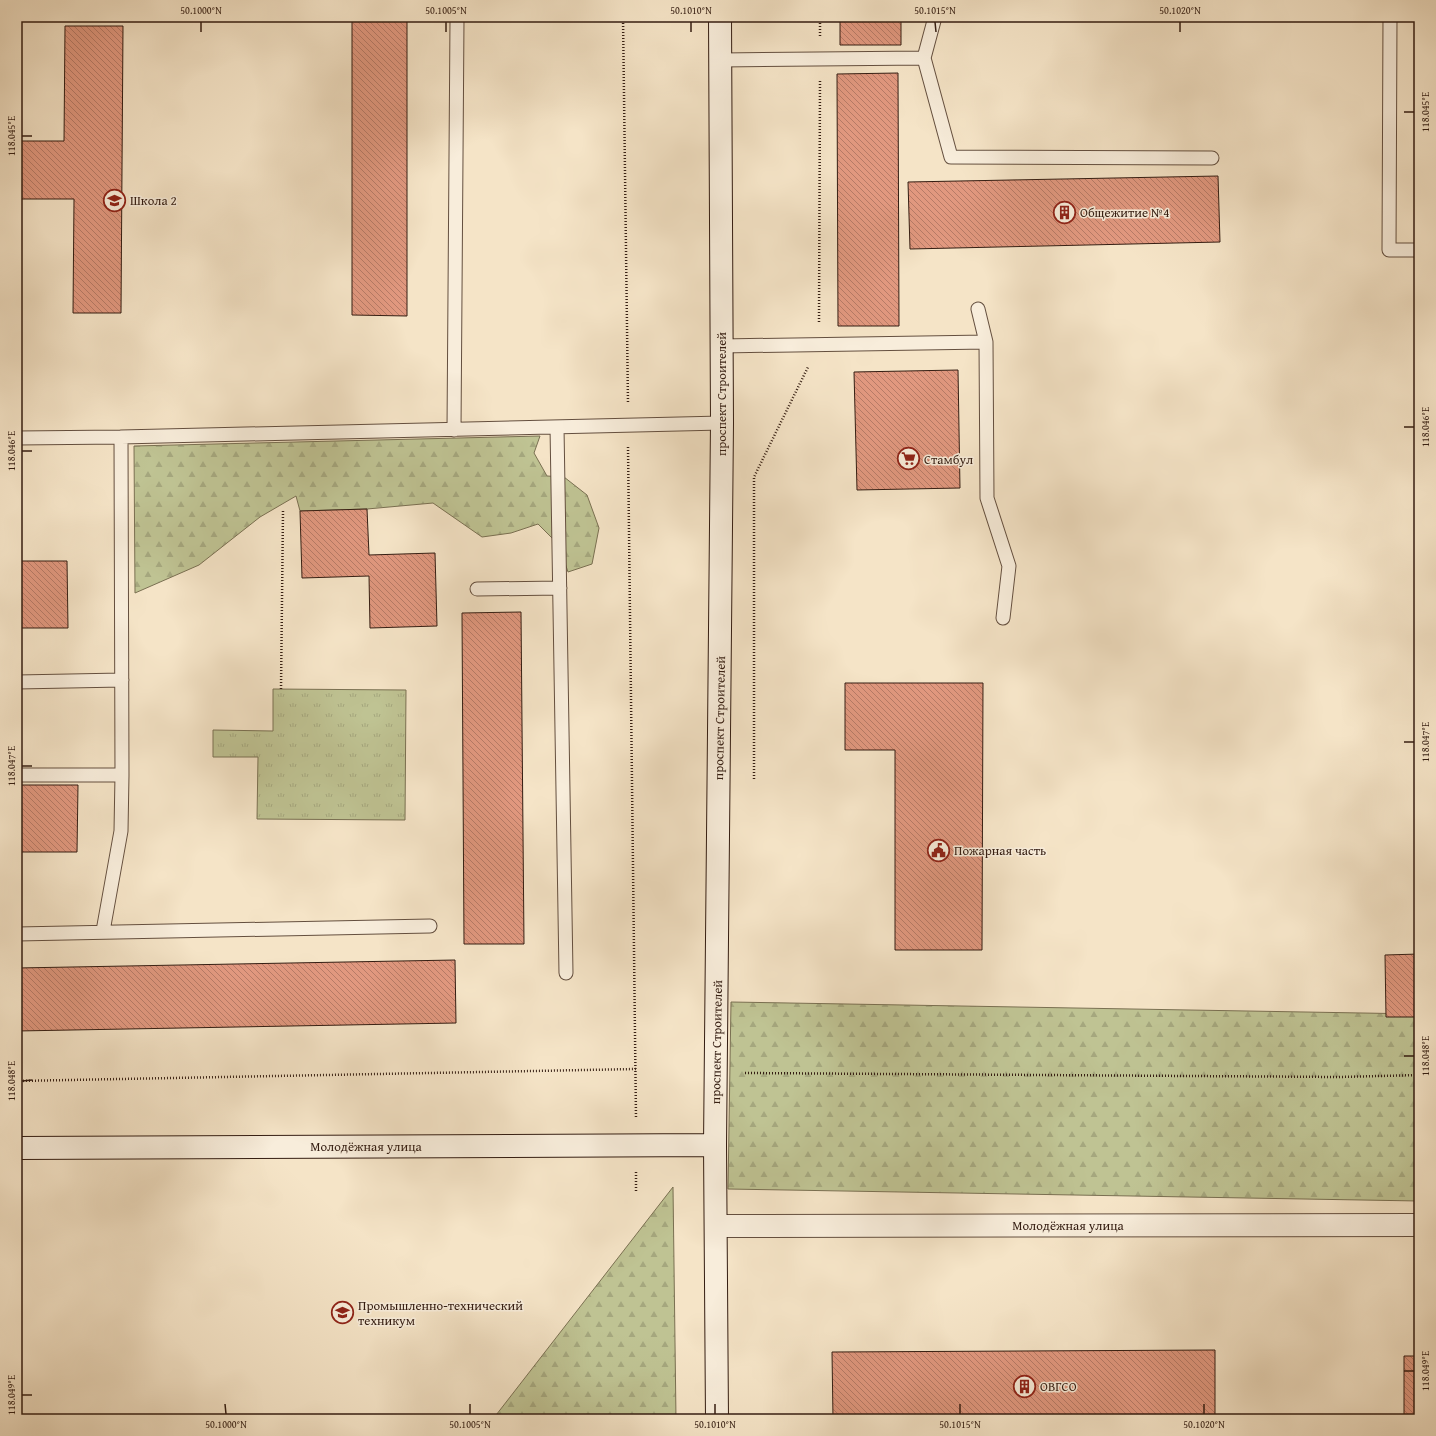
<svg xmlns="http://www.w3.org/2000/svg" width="1436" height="1436" viewBox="0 0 1436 1436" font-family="'Gentium Book Plus',serif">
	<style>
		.forest { fill: url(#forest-firs); stroke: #7a7052 }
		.park { fill: url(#park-tufts); stroke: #7a7052 }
		.building { fill: url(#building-back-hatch); stroke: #341d12 }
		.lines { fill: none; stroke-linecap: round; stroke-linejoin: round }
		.lane-casing { stroke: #644f3f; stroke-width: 15 }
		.street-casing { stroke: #644f3f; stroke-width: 24 }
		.secondary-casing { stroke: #341d12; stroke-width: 24 }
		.path { stroke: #341d12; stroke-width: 2.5; stroke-dasharray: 1 2; stroke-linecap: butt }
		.lane { stroke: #f8eddb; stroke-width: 13 }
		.street { stroke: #f8eddb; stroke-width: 22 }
		.secondary { stroke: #f8eddb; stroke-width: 22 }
		.ticks { fill: none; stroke: #341d12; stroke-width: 1.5 }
		.labels { text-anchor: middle; stroke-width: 3; stroke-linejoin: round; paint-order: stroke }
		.poi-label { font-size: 13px; fill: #341d12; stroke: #f8eddb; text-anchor: start }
		.street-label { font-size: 13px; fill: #341d12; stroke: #f8eddb }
		.neatline { fill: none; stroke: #341d12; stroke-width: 1.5 }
		.ticks-label { font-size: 10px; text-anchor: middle; fill: #341d12 }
	</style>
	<defs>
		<pattern id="forest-firs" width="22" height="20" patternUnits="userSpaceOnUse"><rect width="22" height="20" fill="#bfc393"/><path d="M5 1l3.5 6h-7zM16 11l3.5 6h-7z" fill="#a5a77e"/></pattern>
		<pattern id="park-tufts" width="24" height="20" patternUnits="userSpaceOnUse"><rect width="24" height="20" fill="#bfc393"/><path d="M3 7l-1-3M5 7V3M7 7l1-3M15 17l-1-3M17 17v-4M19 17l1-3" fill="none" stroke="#a5a77e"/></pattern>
		<pattern id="building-back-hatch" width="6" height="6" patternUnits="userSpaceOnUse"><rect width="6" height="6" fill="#e1987f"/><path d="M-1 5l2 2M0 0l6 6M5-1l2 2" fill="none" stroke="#b77b67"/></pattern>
	</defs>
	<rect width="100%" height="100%" fill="#f5e4c7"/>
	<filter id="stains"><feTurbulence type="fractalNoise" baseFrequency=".005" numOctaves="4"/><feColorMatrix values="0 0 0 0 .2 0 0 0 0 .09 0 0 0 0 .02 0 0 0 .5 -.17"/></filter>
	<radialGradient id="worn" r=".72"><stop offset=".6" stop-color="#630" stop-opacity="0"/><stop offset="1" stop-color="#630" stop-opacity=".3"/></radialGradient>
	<path class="forest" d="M 540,436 L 534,453 L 547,476 L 564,477 L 587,495 L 599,528 L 592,564 L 568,572 L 559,545 L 538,524 L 511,533 L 482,537 L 433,503 L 367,509 L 300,511 L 296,496 L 260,517 L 199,565 L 135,593 L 134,446 Z
		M 731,1002 L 1419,1014 L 1419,1201 L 728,1189 Z
		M 673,1187 L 676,1419 L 493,1419 Z"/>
	<path class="park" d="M 273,689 L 406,690 L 405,820 L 257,819 L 258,757 L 213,757 L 213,730 L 273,731 Z"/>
	<path class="building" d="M 352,17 L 407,17 L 407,316 L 352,315 Z
		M 840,17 L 901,17 L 901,45 L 840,45 Z
		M 65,26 L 123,26 L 121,313 L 73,313 L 74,199 L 17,199 L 17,141 L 64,141 Z
		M 898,73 L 899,326 L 838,326 L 837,74 Z
		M 1218,176 L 1220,242 L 910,249 L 908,182 Z
		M 958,370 L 960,488 L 857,490 L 854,372 Z
		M 367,509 L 369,555 L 435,553 L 437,626 L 370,628 L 369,576 L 302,578 L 300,511 Z
		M 17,561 L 67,561 L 68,628 L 17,628 Z
		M 521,612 L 524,944 L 464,944 L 462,613 Z
		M 845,683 L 983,683 L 982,950 L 895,950 L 895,750 L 845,750 Z
		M 17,785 L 78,785 L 77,852 L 17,852 Z
		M 1419,954 L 1419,1017 L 1386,1017 L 1385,955 Z
		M 455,960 L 456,1023 L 17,1031 L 17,968 Z
		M 1215,1350 L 1215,1419 L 833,1419 L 832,1352 Z
		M 1404,1356 L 1419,1356 L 1419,1419 L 1404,1419 Z"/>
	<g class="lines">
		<defs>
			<path id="lane" d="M 935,17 L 924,58 L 951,157 L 1212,158
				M 1390,17 L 1389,250 L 1419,250
				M 721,60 L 924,58
				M 978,309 L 986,342
				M 721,346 L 986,342 L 987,498 L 1009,566 L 1003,618
				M 557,427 L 566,973
				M 454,430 L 457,20 L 459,17
				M 17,438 L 121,437
				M 477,589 L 560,588
				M 17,682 L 122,680
				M 17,775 L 122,775
				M 103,931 L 121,831 L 122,775 L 121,437 L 722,423
				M 17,934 L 430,926"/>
			<path id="street" d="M 716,1226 L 1419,1225"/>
			<path id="secondary" d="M 17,1148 L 715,1145
				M 717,1419 L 715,1145 L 722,423 L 720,17"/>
		</defs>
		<use href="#lane" class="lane-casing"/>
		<use href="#street" class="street-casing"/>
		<use href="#secondary" class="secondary-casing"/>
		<path class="path" d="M 623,17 L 628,404
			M 820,36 L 820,17
			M 819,322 L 820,81
			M 628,447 L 636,1118
			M 281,689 L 283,511
			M 754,779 L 754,477 L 808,367
			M 745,1073 L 1339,1077 L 1419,1075
			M 17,1081 L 636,1069
			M 636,1191 L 636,1171"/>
		<use href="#lane" class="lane"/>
		<use href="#street" class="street"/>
		<use href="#secondary" class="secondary"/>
	</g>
	<path class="ticks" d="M 201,22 L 201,32M 446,22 L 446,32M 691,22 L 691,32M 935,22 L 936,32M 1180,22 L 1180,32M 1404,112 L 1414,112M 22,136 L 32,136M 1404,427 L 1414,427M 22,451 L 32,451M 1404,742 L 1414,742M 22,766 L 32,766M 1404,1056 L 1414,1056M 22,1081 L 32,1080M 1404,1371 L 1414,1371M 22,1395 L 32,1395M 225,1404 L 226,1414M 470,1404 L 470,1414M 715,1404 L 715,1414M 960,1404 L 960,1414M 1204,1404 L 1204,1414"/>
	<defs>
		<symbol id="school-ring" viewBox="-11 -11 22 22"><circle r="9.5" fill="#f8eddb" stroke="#8f2418" stroke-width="1.5"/><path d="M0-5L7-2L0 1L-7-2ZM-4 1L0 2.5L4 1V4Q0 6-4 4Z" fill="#8f2418"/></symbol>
		<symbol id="building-ring" viewBox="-11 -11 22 22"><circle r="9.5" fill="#f8eddb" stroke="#8f2418" stroke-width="1.5"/><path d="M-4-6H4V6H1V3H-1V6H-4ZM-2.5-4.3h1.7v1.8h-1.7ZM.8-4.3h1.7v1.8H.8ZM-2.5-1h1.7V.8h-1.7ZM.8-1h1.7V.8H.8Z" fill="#8f2418"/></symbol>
		<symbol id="supermarket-ring" viewBox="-11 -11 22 22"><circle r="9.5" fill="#f8eddb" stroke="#8f2418" stroke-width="1.5"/><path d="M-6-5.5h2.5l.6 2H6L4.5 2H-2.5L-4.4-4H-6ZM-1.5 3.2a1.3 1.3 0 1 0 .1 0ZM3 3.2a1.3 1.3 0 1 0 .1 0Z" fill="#8f2418"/></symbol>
		<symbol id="civic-ring" viewBox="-11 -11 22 22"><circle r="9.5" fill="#f8eddb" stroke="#8f2418" stroke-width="1.5"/><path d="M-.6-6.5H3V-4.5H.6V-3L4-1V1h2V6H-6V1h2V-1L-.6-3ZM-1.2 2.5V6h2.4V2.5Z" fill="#8f2418"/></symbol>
		<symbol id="university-ring" viewBox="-11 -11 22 22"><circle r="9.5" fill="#f8eddb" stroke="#8f2418" stroke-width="1.5"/><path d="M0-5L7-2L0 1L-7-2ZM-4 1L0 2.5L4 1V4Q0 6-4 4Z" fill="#8f2418"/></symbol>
	</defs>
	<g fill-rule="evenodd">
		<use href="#school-ring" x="102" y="188" width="25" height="25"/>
		<use href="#building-ring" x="1052" y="200" width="25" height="25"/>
		<use href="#supermarket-ring" x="896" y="446" width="25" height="25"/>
		<use href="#civic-ring" x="926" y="838" width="25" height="25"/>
		<use href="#university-ring" x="330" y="1300" width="25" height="25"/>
		<use href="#building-ring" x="1012" y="1374" width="25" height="25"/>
	</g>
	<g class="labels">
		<g class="poi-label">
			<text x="130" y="205">Школа 2</text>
			<text x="1080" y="217">Общежитие №4</text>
			<text x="924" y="464">Стамбул</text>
			<text x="954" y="855">Пожарная часть</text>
			<text x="358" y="1310">Промышленно-технический<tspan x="358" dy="15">техникум</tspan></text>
			<text x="1040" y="1391">ОВГСО</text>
		</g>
		<g class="street-label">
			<text transform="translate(721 394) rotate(-90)" y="5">проспект Строителей</text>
			<text transform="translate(719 718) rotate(-89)" y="5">проспект Строителей</text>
			<text transform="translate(716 1042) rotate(-89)" y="5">проспект Строителей</text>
			<text x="366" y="1151">Молодёжная улица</text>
			<text x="1068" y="1230">Молодёжная улица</text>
		</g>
	</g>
	<rect width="1436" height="1436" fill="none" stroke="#f5e4c7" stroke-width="44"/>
	<rect x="22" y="22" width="1392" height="1392" class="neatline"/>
	<g class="ticks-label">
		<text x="201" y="14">50.1000°N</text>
		<text x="446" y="14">50.1005°N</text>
		<text x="691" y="14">50.1010°N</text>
		<text x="935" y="14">50.1015°N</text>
		<text x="1180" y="14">50.1020°N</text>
		<text transform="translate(1425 112) rotate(-90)" y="4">118.045°E</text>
		<text transform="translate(11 136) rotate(-90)" y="4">118.045°E</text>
		<text transform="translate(1425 427) rotate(-90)" y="4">118.046°E</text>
		<text transform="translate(11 451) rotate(-90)" y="4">118.046°E</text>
		<text transform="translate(1425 742) rotate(-90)" y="4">118.047°E</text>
		<text transform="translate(11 766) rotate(-90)" y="4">118.047°E</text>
		<text transform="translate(1425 1056) rotate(-90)" y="4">118.048°E</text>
		<text transform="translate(11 1081) rotate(-90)" y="4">118.048°E</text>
		<text transform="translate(1425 1371) rotate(-90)" y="4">118.049°E</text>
		<text transform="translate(11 1395) rotate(-90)" y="4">118.049°E</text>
		<text x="226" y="1428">50.1000°N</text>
		<text x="470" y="1428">50.1005°N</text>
		<text x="715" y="1428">50.1010°N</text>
		<text x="960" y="1428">50.1015°N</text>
		<text x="1204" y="1428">50.1020°N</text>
	</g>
	<rect width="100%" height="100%" filter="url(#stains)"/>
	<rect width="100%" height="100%" fill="url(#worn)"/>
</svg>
